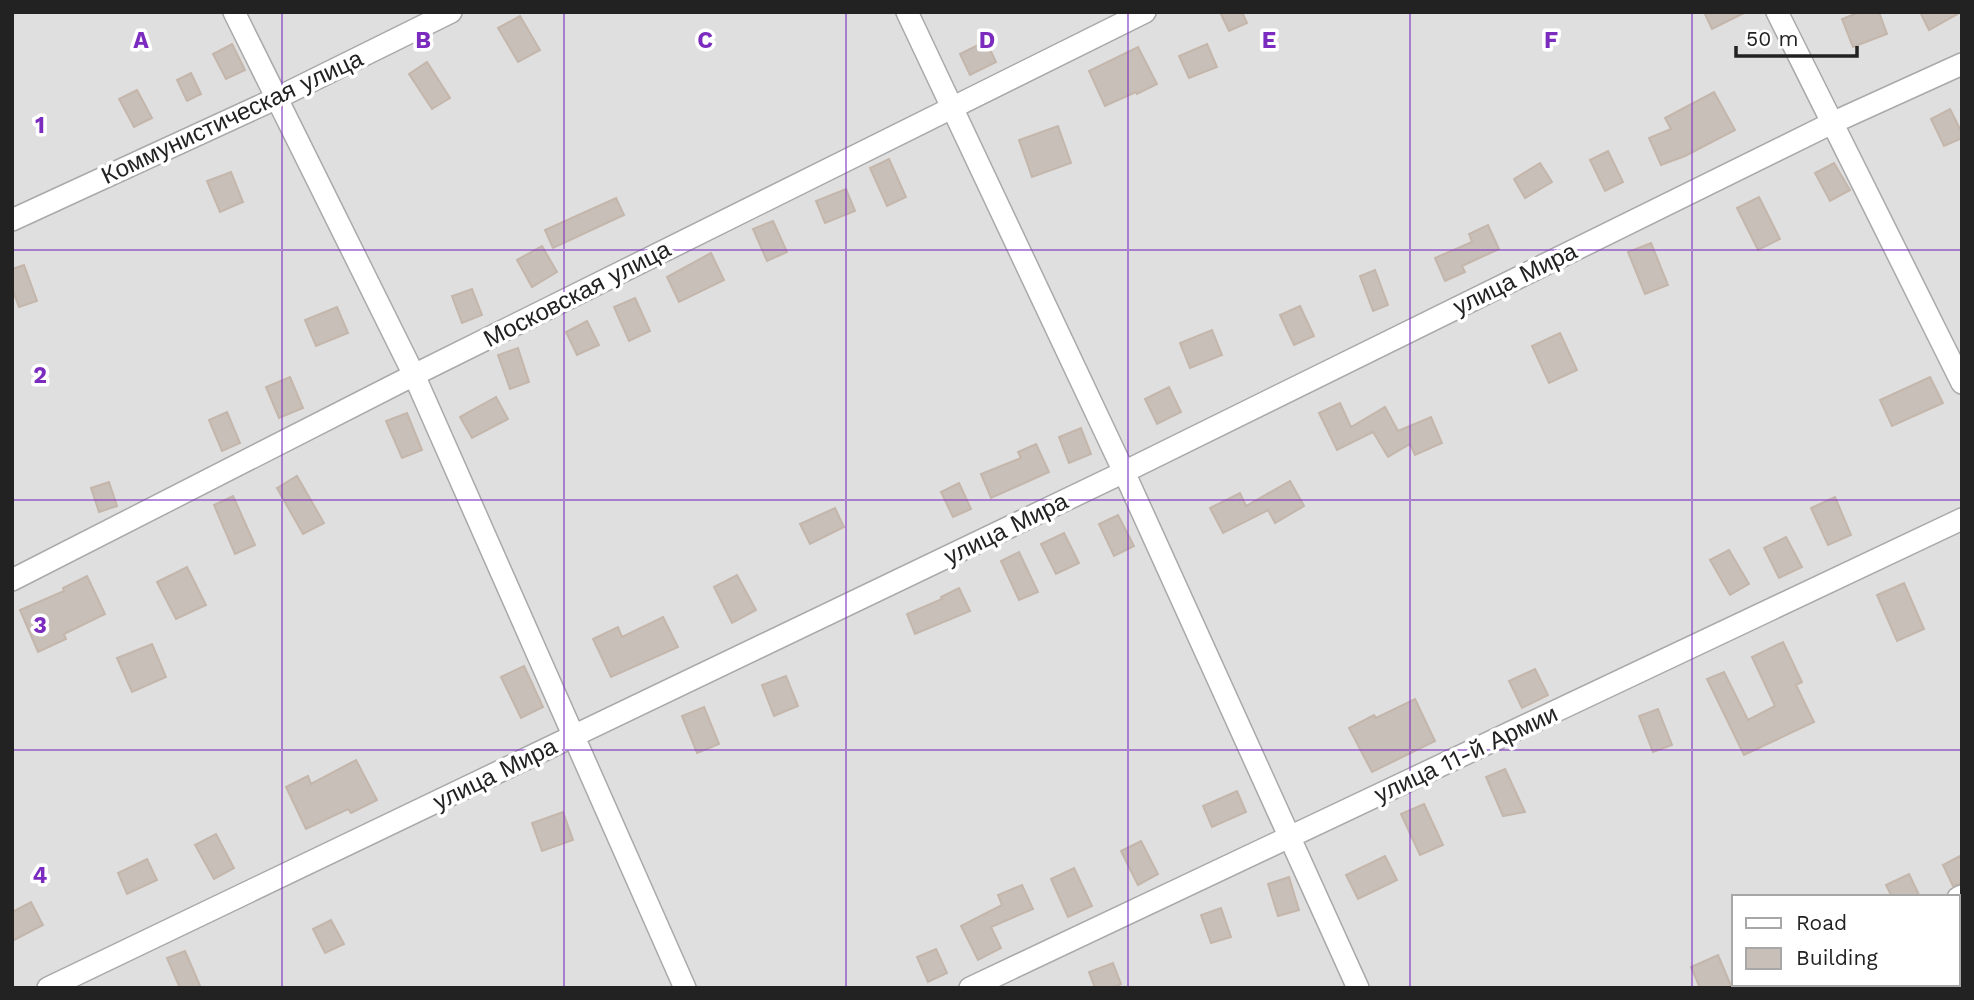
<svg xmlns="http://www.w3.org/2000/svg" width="1974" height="1000" viewBox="0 0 1974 1000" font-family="'Work Sans',sans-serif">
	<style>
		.residential { fill: #e0dfdf; fill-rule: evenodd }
		.building { fill: #c7bfb8; stroke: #c4b6ab; stroke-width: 2 }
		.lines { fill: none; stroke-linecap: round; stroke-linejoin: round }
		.minor-casing { stroke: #a9a9a9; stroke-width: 24 }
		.minor { stroke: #fff; stroke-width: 21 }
		.grid { fill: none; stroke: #7b2cbf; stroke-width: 2; stroke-opacity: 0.55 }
		.labels { text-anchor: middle; stroke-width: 7; stroke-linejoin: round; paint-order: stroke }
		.street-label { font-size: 24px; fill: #222; stroke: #fff }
		.grid-label { font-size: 23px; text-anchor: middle; font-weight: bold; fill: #7b2cbf; stroke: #fff; stroke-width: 7; stroke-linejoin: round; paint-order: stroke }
	</style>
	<rect width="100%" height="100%" fill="#f2efe9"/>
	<path class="residential" d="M 12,12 L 1962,12 L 1962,988 L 12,988 ZM 1734,897 L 1958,897 L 1958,984 L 1734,984 Z"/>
	<path class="building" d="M 1220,12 L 1242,12 L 1247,23 L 1229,31 Z
		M 1704,12 L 1746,12 L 1712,29 Z
		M 1860,12 L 1879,12 L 1887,34 L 1853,47 L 1842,19 Z
		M 1920,12 L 1961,12 L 1929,30 Z
		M 520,16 L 540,50 L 518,62 L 498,28 Z
		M 986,41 L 996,62 L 970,75 L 960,54 Z
		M 232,44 L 245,70 L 226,79 L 213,54 Z
		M 1207,44 L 1217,67 L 1189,78 L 1179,56 Z
		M 1138,47 L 1157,84 L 1137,94 L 1136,92 L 1105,106 L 1089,71 Z
		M 427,62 L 450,98 L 432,109 L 409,74 Z
		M 191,73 L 201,94 L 187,101 L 177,80 Z
		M 137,90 L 152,118 L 134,127 L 119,99 Z
		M 1714,92 L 1735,130 L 1685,156 L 1661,165 L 1649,138 L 1671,129 L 1665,118 Z
		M 1950,109 L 1962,133 L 1962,138 L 1944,146 L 1931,119 Z
		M 1058,126 L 1071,163 L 1032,177 L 1019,140 Z
		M 1608,151 L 1623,182 L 1605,191 L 1590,160 Z
		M 889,159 L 906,197 L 887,206 L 870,168 Z
		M 1540,163 L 1552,182 L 1525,198 L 1514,179 Z
		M 1834,163 L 1850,190 L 1830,201 L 1815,173 Z
		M 231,172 L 243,202 L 220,212 L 207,181 Z
		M 846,189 L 855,211 L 825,223 L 816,201 Z
		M 1759,197 L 1780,239 L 1758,250 L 1737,208 Z
		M 616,198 L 624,215 L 553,248 L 545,230 Z
		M 773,221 L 787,252 L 767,261 L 753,229 Z
		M 1488,225 L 1499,249 L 1462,266 L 1465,272 L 1445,281 L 1435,258 L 1472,242 L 1469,234 Z
		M 1651,243 L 1668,285 L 1645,294 L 1628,252 Z
		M 542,246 L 557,272 L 532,287 L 517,260 Z
		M 711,253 L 724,280 L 679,302 L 667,277 Z
		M 24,265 L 37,301 L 19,307 L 12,288 L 12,269 Z
		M 1375,270 L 1388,305 L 1373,311 L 1360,276 Z
		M 472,289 L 482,315 L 462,323 L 452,296 Z
		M 635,298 L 650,331 L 629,341 L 614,307 Z
		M 1300,306 L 1314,336 L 1294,345 L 1280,315 Z
		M 337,307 L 348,333 L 316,346 L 305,320 Z
		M 587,321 L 599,345 L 577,355 L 566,332 Z
		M 1212,330 L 1222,355 L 1190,368 L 1180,343 Z
		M 1560,333 L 1577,370 L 1549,383 L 1532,346 Z
		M 518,348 L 529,382 L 510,389 L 498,355 Z
		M 290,377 L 303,408 L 279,418 L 266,387 Z
		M 1930,377 L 1943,403 L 1892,426 L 1880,400 Z
		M 1169,387 L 1181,412 L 1157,424 L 1145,399 Z
		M 496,397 L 508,419 L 472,438 L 460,417 Z
		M 1340,403 L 1351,427 L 1385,407 L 1398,431 L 1431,417 L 1442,443 L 1415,455 L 1410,444 L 1388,457 L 1373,432 L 1337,450 L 1319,413 Z
		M 227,412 L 240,443 L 222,451 L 209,420 Z
		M 407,413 L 422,450 L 402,458 L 386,421 Z
		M 1081,428 L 1091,454 L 1069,463 L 1059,437 Z
		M 1036,444 L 1049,472 L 991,498 L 981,474 L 1021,458 L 1018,452 Z
		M 297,476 L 324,523 L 303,534 L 277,488 Z
		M 1290,481 L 1304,506 L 1275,523 L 1268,510 L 1223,533 L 1210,508 L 1240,493 L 1246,506 Z
		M 109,482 L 117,506 L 99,512 L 91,488 Z
		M 959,483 L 971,509 L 953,517 L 941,492 Z
		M 233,496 L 255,545 L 235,554 L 214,505 Z
		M 1835,497 L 1851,535 L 1828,545 L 1811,508 Z
		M 835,508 L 844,527 L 810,544 L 800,524 Z
		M 1118,515 L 1134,546 L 1114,556 L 1099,524 Z
		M 1064,533 L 1079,563 L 1056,574 L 1041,544 Z
		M 1786,537 L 1802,567 L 1779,578 L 1764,548 Z
		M 1729,550 L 1749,584 L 1730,595 L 1710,560 Z
		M 1019,552 L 1038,592 L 1019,600 L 1001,561 Z
		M 187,567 L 206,605 L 176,619 L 157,582 Z
		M 737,575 L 756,610 L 732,623 L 714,587 Z
		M 87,576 L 105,614 L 64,634 L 66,639 L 38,652 L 20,610 L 64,591 L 63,588 Z
		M 1904,583 L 1924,629 L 1897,641 L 1877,595 Z
		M 959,588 L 970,611 L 915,634 L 907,614 L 942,599 L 941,597 Z
		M 663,617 L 678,647 L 611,677 L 593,639 L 618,627 L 622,637 Z
		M 1783,642 L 1802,682 L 1796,685 L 1814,722 L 1744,755 L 1707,679 L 1724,672 L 1748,720 L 1775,706 L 1752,657 Z
		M 152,644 L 166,677 L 132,692 L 117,658 Z
		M 524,666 L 543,707 L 521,718 L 501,677 Z
		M 1535,669 L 1548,695 L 1522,708 L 1509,681 Z
		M 786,676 L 798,706 L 774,716 L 762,685 Z
		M 1415,699 L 1435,741 L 1372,772 L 1349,728 L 1374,715 L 1376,718 Z
		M 704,707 L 719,744 L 697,753 L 682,716 Z
		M 1658,709 L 1672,745 L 1653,752 L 1639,716 Z
		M 356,760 L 377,800 L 351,813 L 348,809 L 306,829 L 286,787 L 308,776 L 311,784 Z
		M 1505,769 L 1525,812 L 1503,816 L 1486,777 Z
		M 1237,791 L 1246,812 L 1212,827 L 1203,806 Z
		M 1424,804 L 1443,845 L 1420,855 L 1401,814 Z
		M 563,812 L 573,840 L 542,851 L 532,823 Z
		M 216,834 L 234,868 L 214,879 L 195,845 Z
		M 1141,841 L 1158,874 L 1138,885 L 1121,851 Z
		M 1962,855 L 1962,883 L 1953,886 L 1943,865 Z
		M 1385,856 L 1397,880 L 1358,899 L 1346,875 Z
		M 147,859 L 157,880 L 127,894 L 118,873 Z
		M 1074,868 L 1092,906 L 1068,917 L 1051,879 Z
		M 1909,874 L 1920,897 L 1892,897 L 1886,885 Z
		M 1289,877 L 1299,910 L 1278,916 L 1268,884 Z
		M 1022,885 L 1033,909 L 991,927 L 1001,948 L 978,960 L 961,926 L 1002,905 L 998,895 Z
		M 31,902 L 43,925 L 12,941 L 12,912 Z
		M 1221,908 L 1231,937 L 1211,943 L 1201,915 Z
		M 331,920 L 344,944 L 325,953 L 313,929 Z
		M 936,949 L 947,973 L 928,982 L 917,957 Z
		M 185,951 L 201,988 L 180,988 L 167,958 Z
		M 1718,955 L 1732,988 L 1700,988 L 1691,967 Z
		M 1113,963 L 1121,984 L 1112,988 L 1095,988 L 1089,972 Z"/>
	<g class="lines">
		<defs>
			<path id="minor" d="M 234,12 L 414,375 L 685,988
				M 907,12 L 1124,472 L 1358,988
				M 1777,12 L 1962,383
				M 12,220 L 275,99 L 451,12
				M 12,580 L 414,375 L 1145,12
				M 1958,898 L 1962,896
				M 48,988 L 1124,472 L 1832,123 L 1962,64
				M 970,988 L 1962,519
				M 1755,988 L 1763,984"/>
		</defs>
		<use href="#minor" class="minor-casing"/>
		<use href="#minor" class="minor"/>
	</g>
	<path class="grid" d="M 282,12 L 282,988M 564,12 L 564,988M 846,12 L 846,988M 1128,12 L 1128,988M 1410,12 L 1410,988M 1692,12 L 1692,988M 12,250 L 1962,250M 12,500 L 1962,500M 12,750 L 1962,750"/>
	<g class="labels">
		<g class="street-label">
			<text transform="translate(232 117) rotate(-25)" y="8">Коммунистическая улица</text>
			<text transform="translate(1515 279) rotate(-26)" y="8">улица Мира</text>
			<text transform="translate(577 294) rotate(-27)" y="8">Московская улица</text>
			<text transform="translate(1006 529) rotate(-26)" y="8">улица Мира</text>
			<text transform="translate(1466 754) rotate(-25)" y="8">улица 11-й Армии</text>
			<text transform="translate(495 774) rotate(-26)" y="8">улица Мира</text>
		</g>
	</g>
	<g class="grid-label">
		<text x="141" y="48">A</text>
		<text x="423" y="48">B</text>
		<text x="705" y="48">C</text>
		<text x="987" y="48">D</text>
		<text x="1269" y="48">E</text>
		<text x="1551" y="48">F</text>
		<text x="40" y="133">1</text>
		<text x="40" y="383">2</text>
		<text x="40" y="633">3</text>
		<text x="40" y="883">4</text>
	</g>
	<rect width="1974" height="1000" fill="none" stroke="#222222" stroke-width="28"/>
	<rect x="1732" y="895" width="228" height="91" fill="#ffffff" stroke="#a7a7a7" stroke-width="2"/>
	<rect x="1746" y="918" width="35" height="10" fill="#ffffff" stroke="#a7a7a7" stroke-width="2"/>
	<text x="1796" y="930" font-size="21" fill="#222222">Road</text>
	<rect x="1746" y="948" width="35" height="21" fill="#c7bfb8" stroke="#a7a7a7" stroke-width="2"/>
	<text x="1796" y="965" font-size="21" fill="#222222">Building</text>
	<path d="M1736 46v10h121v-10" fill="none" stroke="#222222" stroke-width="3.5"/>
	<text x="1746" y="46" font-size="21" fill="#222222" stroke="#ffffff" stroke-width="5" paint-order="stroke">50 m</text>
</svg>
